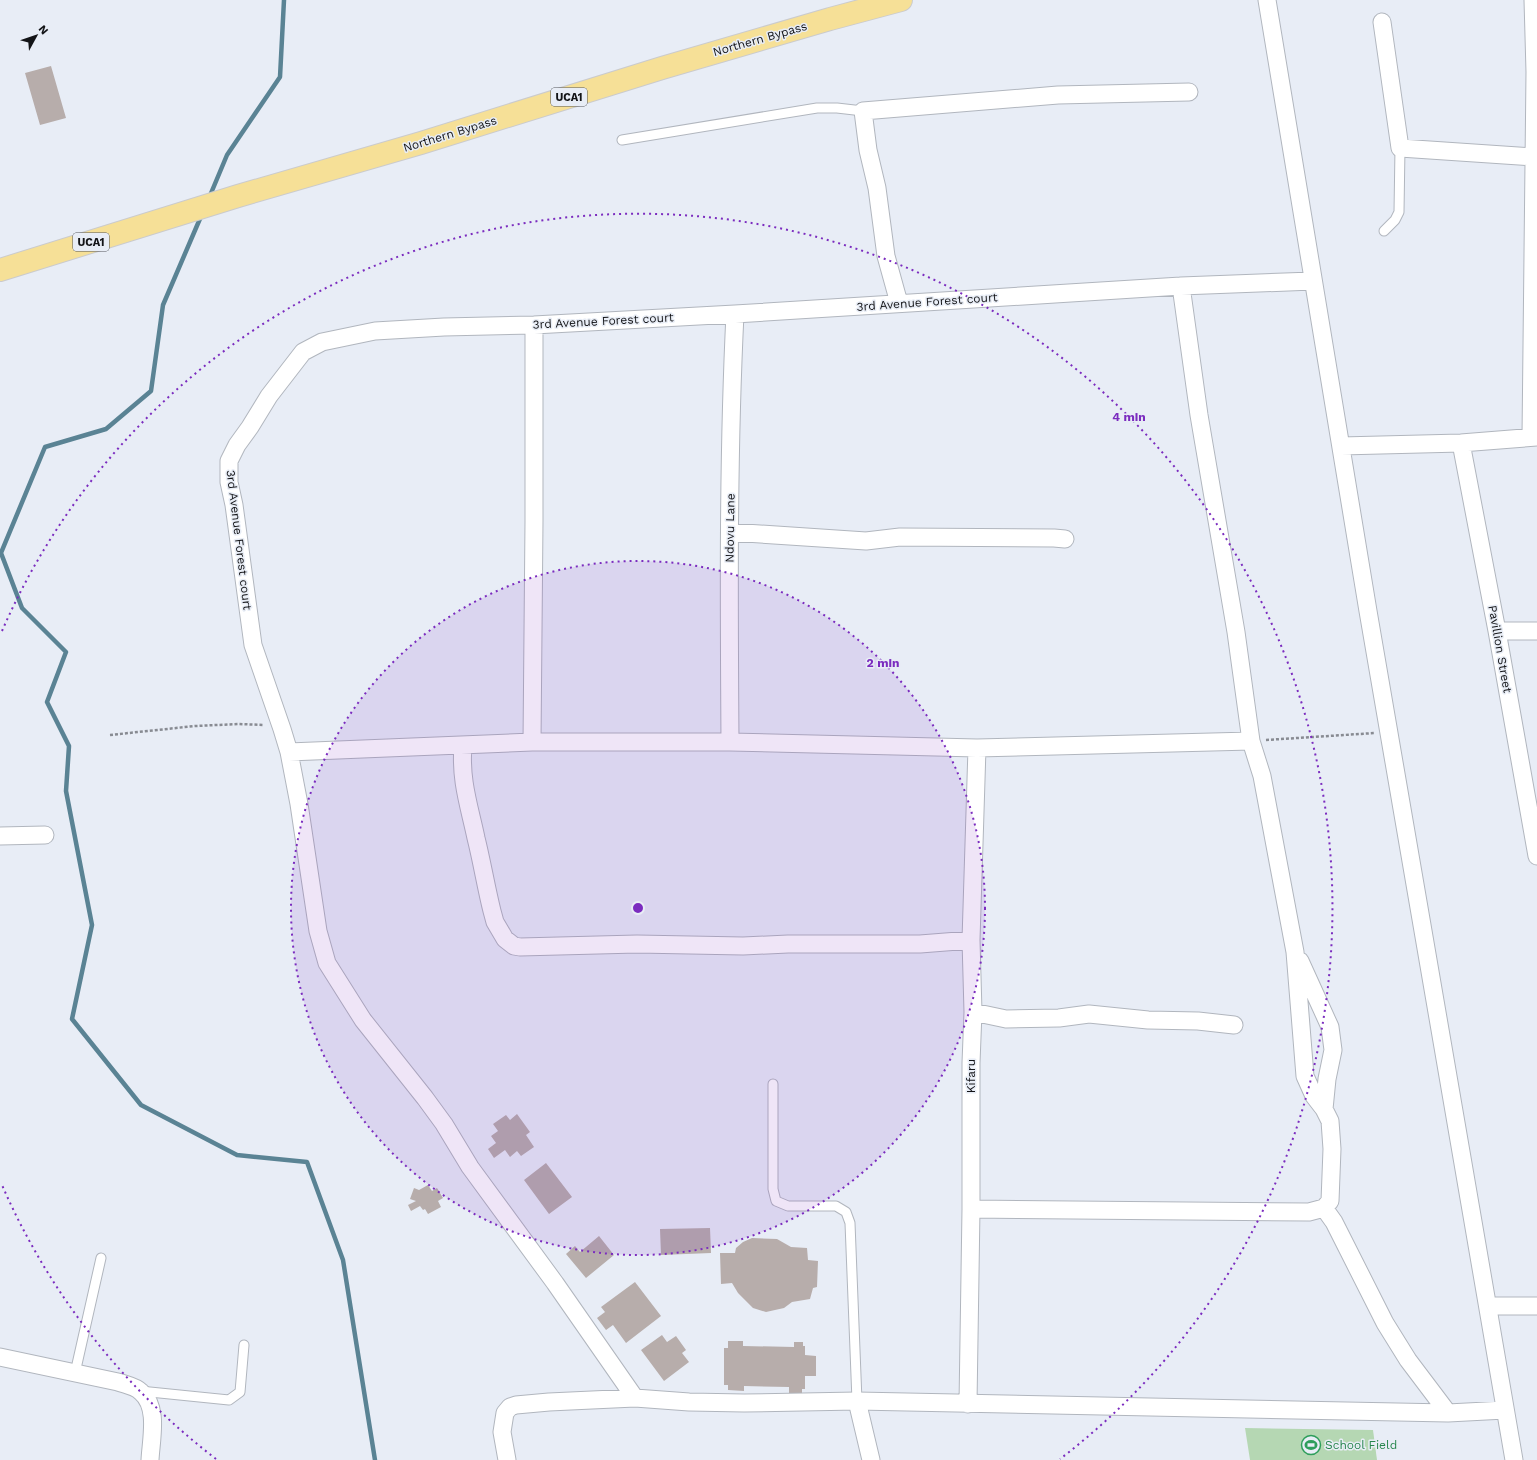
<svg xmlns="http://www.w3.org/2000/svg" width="1537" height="1460" viewBox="0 0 1537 1460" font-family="'Work Sans',sans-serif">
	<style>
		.green { fill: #b5d7b3 }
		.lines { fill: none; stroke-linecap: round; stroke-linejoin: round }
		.stream { stroke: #5a8394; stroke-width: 4.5 }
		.building { fill: #b7adab }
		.service-casing { stroke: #b1b6be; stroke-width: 11 }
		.minor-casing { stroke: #b1b6be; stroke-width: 19 }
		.primary-casing { stroke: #cbcbcc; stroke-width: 24 }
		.path { stroke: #888b92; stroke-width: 2.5; stroke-dasharray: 3 2; stroke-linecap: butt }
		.service { stroke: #fff; stroke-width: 9 }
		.minor { stroke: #fff; stroke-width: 17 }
		.primary { stroke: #f6e097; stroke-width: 22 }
		.ring { fill: none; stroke: #7b2cbf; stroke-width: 2; stroke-dasharray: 2 4 }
		.labels { text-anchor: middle; stroke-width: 3; stroke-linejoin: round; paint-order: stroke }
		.shield { fill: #e8edf6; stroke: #53555a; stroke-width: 1 }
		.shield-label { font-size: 11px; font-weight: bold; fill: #131417 }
		.street-label { font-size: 12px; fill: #131417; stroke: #e8edf6 }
		.leisure-label { font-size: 12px; fill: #27864d; stroke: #e8edf6; text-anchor: start }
		.centre { fill: #7b2cbf; stroke: #e8edf6; stroke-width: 2 }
		.ring-label { font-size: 12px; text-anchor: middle; font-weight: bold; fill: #7b2cbf; stroke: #e8edf6; stroke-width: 3; stroke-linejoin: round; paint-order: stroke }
	</style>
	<rect width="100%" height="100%" fill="#e8edf6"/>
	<path class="green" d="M 1245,1428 L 1373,1430 L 1377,1460 L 1250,1460 Z"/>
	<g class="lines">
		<path class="stream" d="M 209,198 L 227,155 L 280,77 L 284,0
			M 202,214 L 163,305 L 151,391 L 106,429 L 45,447 L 1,553 L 22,608 L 66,652 L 47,702 L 69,746 L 66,791 L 92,925 L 72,1019 L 141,1105 L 237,1155 L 307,1162 L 343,1260 L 375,1460"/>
	</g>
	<path class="building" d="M 51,66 L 66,118 L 40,125 L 25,73 Z
		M 517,1114 L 530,1132 L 526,1135 L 534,1147 L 521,1156 L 517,1151 L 510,1157 L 505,1150 L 494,1158 L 488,1149 L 496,1143 L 491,1136 L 498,1131 L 493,1124 L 506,1115 L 510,1120 Z
		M 546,1163 L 572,1197 L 549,1214 L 524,1180 Z
		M 428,1185 L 432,1191 L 437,1188 L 443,1198 L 438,1201 L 441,1207 L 428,1214 L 425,1209 L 423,1210 L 420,1206 L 411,1211 L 408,1205 L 416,1201 L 410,1199 L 414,1188 L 419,1190 Z
		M 710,1228 L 711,1253 L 661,1255 L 660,1229 Z
		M 599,1236 L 614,1255 L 586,1278 L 566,1254 L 575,1246 L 580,1252 Z
		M 752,1238 L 777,1239 L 791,1247 L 807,1248 L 808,1260 L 818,1261 L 817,1287 L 813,1288 L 810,1299 L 792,1302 L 784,1308 L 766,1312 L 753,1308 L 738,1293 L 732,1283 L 721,1284 L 720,1253 L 735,1253 L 736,1248 L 743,1242 Z
		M 635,1282 L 661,1316 L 626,1343 L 613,1325 L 606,1330 L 597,1318 L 605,1312 L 601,1307 Z
		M 662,1335 L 667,1342 L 676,1336 L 686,1350 L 682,1353 L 689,1362 L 664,1381 L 641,1350 Z
		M 728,1341 L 743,1341 L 743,1346 L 794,1347 L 794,1342 L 803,1342 L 803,1346 L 805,1346 L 805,1355 L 816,1356 L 816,1376 L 805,1376 L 805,1389 L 802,1389 L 802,1394 L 789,1394 L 789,1387 L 744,1386 L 744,1391 L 728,1390 L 728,1385 L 724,1385 L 724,1348 L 728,1348 Z"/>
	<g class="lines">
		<defs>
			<path id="service" d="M 622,140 L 817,108 L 837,108 L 863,111
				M 1384,231 L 1395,220 L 1399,212 L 1400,148
				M 773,1084 L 773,1189 L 776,1201 L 788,1206 L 836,1206 L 846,1212 L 850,1223 L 857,1401
				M 75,1373 L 101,1258
				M 140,1391 L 229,1400 L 240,1392 L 244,1345"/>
			<path id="minor" d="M 1267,0 L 1368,611 L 1514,1460
				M 1533,0 L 1535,72 L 1537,72
				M 1382,22 L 1400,148 L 1534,157
				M 899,303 L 886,256 L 877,188 L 868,150 L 863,111 L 1058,95 L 1189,92
				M 1531,437 L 1535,72
				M 1461,443 L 1497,631 L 1537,856
				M 1341,446 L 1461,443 L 1537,437
				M 730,532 L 866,541 L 900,537 L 1054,538 L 1065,539
				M 1497,631 L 1537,631
				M 532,742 L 534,521 L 534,325
				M 730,742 C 729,599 728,456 735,314
				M 463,745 C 460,780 469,805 476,838 C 482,862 486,887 492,911 L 495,922 L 505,939 L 514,946 L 520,947 L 637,944 L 743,946 L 788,944 L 920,944 L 971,940
				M 289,752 L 532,742 L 730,742 L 977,748 L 1251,741
				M 0,836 L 45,835
				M 1300,961 L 1330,1027 L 1333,1050 L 1327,1079 L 1324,1109
				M 973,1012 L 1006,1019 L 1059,1018 L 1089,1014 L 1148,1020 L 1198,1021 L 1234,1025
				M 1324,1208 L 1334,1222 L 1385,1323 L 1408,1360 L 1448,1413
				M 971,1209 L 1309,1212 L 1324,1208 L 1330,1201 L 1332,1149 L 1330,1121 L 1324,1109 L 1314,1096 L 1305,1076 L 1295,952 L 1262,776 L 1251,741 L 1236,632 L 1199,415 L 1181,286
				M 1488,1306 L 1537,1306
				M 0,1357 L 118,1382 C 126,1385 135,1386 141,1392 C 159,1407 151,1439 150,1460
				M 635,1398 L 555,1283 L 470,1167 L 444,1124 L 425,1098 L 363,1020 L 327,963 L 318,931 L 299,804 L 289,752 L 282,729 L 253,645 L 234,505 L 229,482 L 229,461 L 237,445 L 250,427 L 269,396 L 303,352 L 322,342 L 375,331 L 444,327 L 534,325 L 735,314 L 1181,286 L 1313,281
				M 857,1401 L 871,1460
				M 968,1404 L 971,1209 L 971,1063 L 973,1012 L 971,940 L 977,748
				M 507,1460 L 502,1432 L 505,1413 L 510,1407 L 516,1405 L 549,1402 L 635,1398 L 689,1402 L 744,1403 L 857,1401 L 1448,1413 L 1505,1410"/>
			<path id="primary" d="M 0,270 L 238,196 L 421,143 L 662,68 L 830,19 L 901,0"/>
		</defs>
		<use href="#service" class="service-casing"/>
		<use href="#minor" class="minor-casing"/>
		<use href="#primary" class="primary-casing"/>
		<path class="path" d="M 110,735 L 195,726 L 239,724 L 264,725
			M 1266,740 L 1375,733"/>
		<use href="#service" class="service"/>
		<use href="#minor" class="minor"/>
		<use href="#primary" class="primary"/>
	</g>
	<circle cx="638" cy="908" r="347" fill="#7b2cbf" fill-opacity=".12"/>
	<g class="ring">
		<circle cx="638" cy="908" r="347"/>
		<path d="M216 1459A694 694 0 0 1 2 1185M2 631A694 694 0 1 1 1060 1459"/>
	</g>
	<defs>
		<symbol id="stadium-ring" viewBox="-11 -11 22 22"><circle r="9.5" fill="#e8edf6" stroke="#2e9e5b" stroke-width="1.5"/><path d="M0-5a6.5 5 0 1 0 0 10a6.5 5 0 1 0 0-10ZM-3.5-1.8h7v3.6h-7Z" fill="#2e9e5b"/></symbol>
	</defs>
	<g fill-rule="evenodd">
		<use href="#stadium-ring" x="1300" y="1434" width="22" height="22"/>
	</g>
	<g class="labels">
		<g class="shield">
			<rect x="551" y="88" width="36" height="18" rx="3"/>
			<rect x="73" y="233" width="36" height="18" rx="3"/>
		</g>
		<g class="shield-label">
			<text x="569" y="101">UCA1</text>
			<text x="91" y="246">UCA1</text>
		</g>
		<g class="street-label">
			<text transform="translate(760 39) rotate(-16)" y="4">Northern Bypass</text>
			<text transform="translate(450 134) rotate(-17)" y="4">Northern Bypass</text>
			<text transform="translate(927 302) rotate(-4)" y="4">3rd Avenue Forest court</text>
			<text transform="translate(603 321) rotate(-3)" y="4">3rd Avenue Forest court</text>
			<text transform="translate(730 528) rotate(-89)" y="4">Ndovu Lane</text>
			<text transform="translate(239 540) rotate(83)" y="4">3rd Avenue Forest court</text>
			<text transform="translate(1500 649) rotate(80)" y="4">Pavillion Street</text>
			<text transform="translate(971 1076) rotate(-90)" y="4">Kifaru</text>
		</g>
		<g class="leisure-label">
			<text x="1325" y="1449">School Field</text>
		</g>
	</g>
	<circle cx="638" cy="908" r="6" class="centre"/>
	<g class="ring-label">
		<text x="1129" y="421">4 min</text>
		<text x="883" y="667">2 min</text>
	</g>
	<g transform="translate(36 36) rotate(50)" stroke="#e8edf6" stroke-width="3" paint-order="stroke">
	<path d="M0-3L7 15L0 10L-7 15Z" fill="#131417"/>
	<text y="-6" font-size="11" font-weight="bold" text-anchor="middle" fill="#131417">N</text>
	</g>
</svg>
